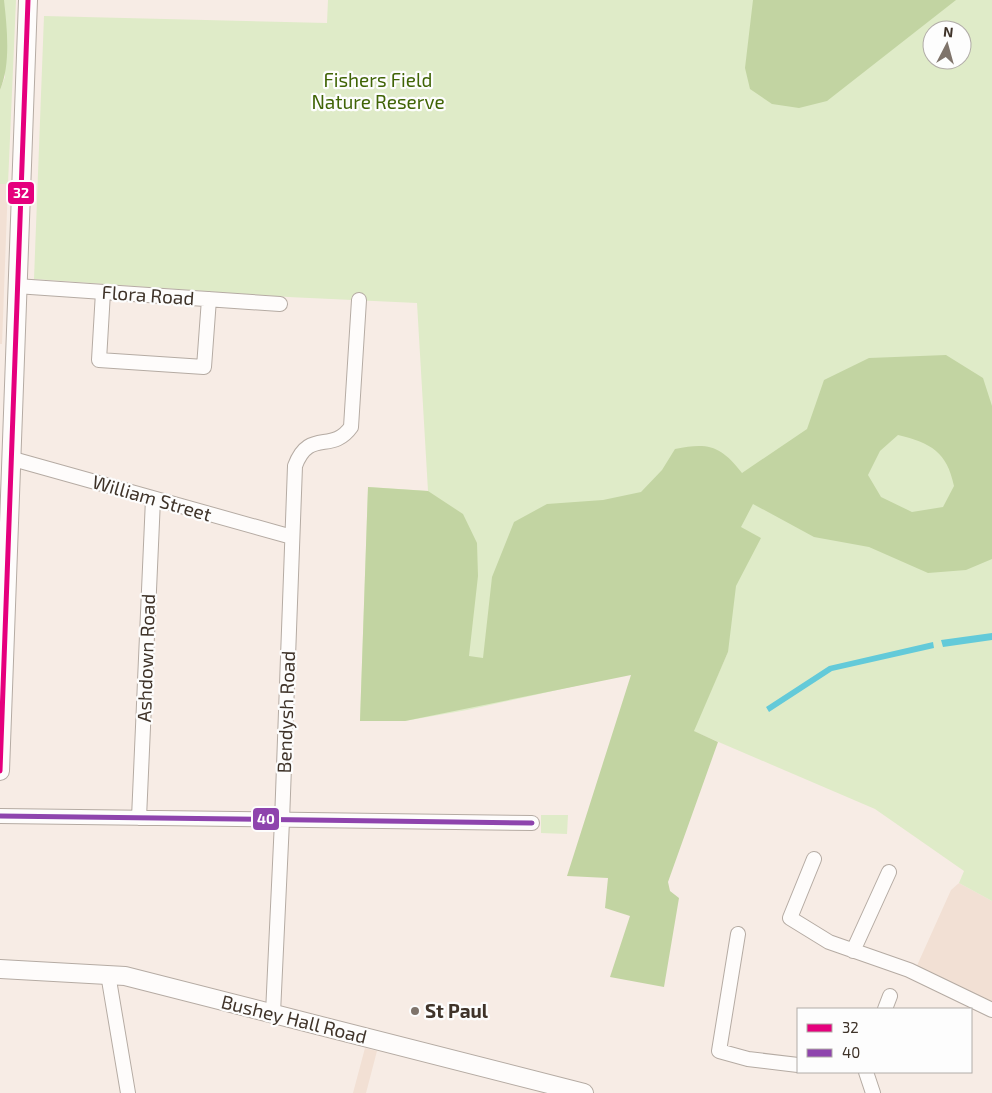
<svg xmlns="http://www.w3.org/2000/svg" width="992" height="1093" viewBox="0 0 992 1093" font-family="'Exo 2',sans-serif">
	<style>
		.built { fill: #f2e0d4 }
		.green { fill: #dfebc8; fill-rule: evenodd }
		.forest { fill: #c2d4a2; fill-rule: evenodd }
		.water { fill: #63cad9 }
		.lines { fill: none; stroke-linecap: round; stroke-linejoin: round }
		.minor-casing { stroke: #b5aba3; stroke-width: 16 }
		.tertiary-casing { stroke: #b5aba3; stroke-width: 20 }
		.minor { stroke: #fefcfb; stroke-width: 14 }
		.tertiary { stroke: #fefcfb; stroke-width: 18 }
		.bus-1-casing { stroke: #fdfdfd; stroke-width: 9 }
		.bus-2-casing { stroke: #fdfdfd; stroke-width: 9 }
		.bus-1 { stroke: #e5007d; stroke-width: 5 }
		.bus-2 { stroke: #8e44ad; stroke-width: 5 }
		.poi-dot { fill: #7f746b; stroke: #fdfdfd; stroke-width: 2 }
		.labels { text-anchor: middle; stroke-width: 4.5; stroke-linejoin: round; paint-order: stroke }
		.park-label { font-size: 19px; fill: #406406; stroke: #fdfdfd }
		.street-label { font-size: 19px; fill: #3f3329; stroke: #fdfdfd }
		.poi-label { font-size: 19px; font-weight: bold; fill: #3f3329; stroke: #fdfdfd; text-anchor: start }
		.line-badge { stroke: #fdfdfd; stroke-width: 2 }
		.badge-label { font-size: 14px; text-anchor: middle; font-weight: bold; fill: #fff }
	</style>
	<rect width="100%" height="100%" fill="#f7ece5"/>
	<path class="built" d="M 0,184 L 8,184 L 2,344 L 0,344 Z
		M 959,883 L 992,901 L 992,1005 L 915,970 L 951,890 Z
		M 365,1048 L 377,1051 L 366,1093 L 353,1093 Z"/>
	<path class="green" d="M 4,0 L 16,0 L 8,184 L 0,184 L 0,90 L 5,77 Z
		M 328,0 L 992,0 L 992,901 L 959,883 L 964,871 L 875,809 L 693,731 L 728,652 L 467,710 L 405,721 L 360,721 L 368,487 L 428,491 L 417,303 L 288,297 L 34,279 L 44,16 L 327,23 ZM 932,30 L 962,30 L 962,60 L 932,60 Z
		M 541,815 L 568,815 L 567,834 L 541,833 Z"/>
	<path class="forest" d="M 0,0 L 4,0 C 7,28 11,64 0,90 Z
		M 753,0 L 956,0 L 827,101 L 799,108 L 772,104 L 750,89 L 745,68 Z
		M 946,355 L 983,378 L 992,406 L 992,559 L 966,570 L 928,573 L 869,547 L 814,537 L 753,504 L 741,527 L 761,538 L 736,586 L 728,652 L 694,731 L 718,742 L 668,882 L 670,891 L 679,898 L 664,987 L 610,977 L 630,916 L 605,908 L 608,878 L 567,876 L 631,675 L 405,721 L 360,721 L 368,487 L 428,491 L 463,514 L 477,543 L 478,576 L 469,656 L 483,658 L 492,577 L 514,522 L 547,504 L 603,500 L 641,492 L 662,470 L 675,449 C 709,442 721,446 742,473 L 807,429 L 824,380 L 869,358 ZM 898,435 C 931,443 947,452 954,486 L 943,507 L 912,512 L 881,497 L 868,475 L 880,451 Z"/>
	<path class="water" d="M 992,633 L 992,640 L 943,647 L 941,640 Z
		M 933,642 L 934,648 L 832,671 L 769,712 L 766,707 L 829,666 Z"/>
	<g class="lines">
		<defs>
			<path id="minor" d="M 16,286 L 280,304
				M 103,292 L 99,360 L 204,367 L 209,299
				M 13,459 L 292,537
				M 0,816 L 532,823
				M 139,818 L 153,499
				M 814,859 L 790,918 L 829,942 L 909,970 L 992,1010
				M 738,934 L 719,1051 L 748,1059 L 798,1065
				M 853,951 L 889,872
				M 108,974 L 128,1093
				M 885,1009 L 890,996
				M 273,1013 L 282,821 L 295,466 C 309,428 332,454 351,427 L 359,300
				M 866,1072 L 873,1093"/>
			<path id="tertiary" d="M 0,771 L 28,0
				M 0,969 L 125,976 L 584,1093"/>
		</defs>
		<use href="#minor" class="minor-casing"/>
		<use href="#tertiary" class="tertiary-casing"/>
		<use href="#minor" class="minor"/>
		<use href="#tertiary" class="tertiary"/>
		<defs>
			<path id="bus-1" d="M 0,771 L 28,0"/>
			<path id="bus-2" d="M 0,816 L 532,823"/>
		</defs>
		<use href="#bus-1" class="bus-1-casing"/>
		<use href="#bus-2" class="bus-2-casing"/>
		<use href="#bus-1" class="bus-1"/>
		<use href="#bus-2" class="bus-2"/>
	</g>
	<circle class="poi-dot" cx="415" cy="1011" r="5"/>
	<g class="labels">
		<g class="park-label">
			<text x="378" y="87">Fishers Field<tspan x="378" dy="22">Nature Reserve</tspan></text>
		</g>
		<g class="street-label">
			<text transform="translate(148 295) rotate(4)" y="7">Flora Road</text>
			<text transform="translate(152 498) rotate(16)" y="7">William Street</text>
			<text transform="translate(146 658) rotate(-88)" y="7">Ashdown Road</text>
			<text transform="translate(286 712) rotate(-88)" y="7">Bendysh Road</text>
			<text transform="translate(294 1019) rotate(14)" y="7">Bushey Hall Road</text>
		</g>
		<g class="poi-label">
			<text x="425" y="1018">St Paul</text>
		</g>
	</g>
	<g class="line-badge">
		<rect x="7" y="181" width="28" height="24" rx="5" fill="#e5007d"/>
		<rect x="252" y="807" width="28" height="24" rx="5" fill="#8e44ad"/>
	</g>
	<g class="badge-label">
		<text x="21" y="198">32</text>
		<text x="266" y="824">40</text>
	</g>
	<rect x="797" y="1008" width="175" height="65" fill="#fdfdfd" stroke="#b1aca8"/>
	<rect x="807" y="1024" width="25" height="8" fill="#e5007d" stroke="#b1aca8"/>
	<text x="842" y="1033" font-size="15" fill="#3f3329">32</text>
	<rect x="807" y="1049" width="25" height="8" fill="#8e44ad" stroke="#b1aca8"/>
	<text x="842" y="1058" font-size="15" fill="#3f3329">40</text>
	<g transform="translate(947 45) rotate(6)"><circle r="24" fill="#fdfdfd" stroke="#b1aca8"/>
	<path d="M0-4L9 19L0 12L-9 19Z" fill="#7f746b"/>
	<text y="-8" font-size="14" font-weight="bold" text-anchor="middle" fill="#3f3329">N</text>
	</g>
</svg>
